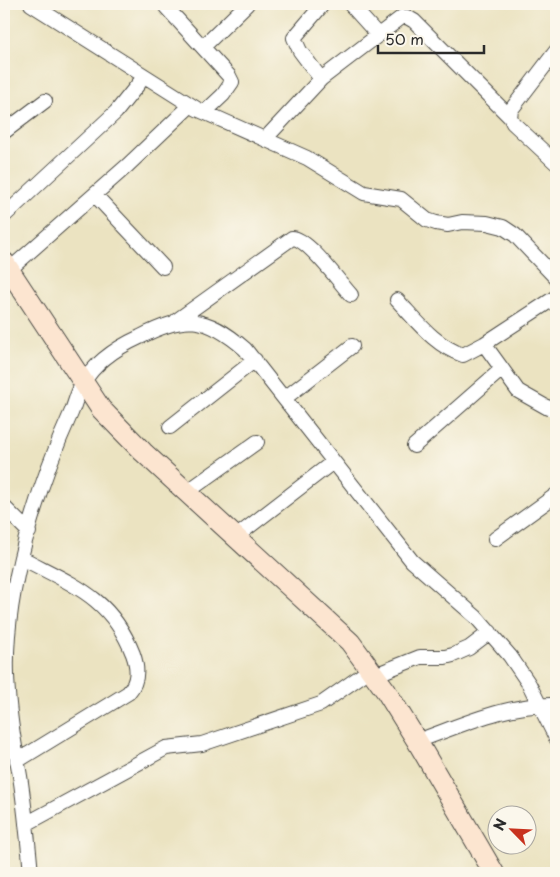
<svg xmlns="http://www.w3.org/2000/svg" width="560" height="877" viewBox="0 0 560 877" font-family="'Playpen Sans',sans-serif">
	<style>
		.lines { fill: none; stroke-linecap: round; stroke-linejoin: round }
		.street-casing { stroke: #484742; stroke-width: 16 }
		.secondary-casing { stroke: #484742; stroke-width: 22 }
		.street { stroke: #fff; stroke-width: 14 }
		.secondary { stroke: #fce5d0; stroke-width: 20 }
	</style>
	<rect width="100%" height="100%" fill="#fbf7ec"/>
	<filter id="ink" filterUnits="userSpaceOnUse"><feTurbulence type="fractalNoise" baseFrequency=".02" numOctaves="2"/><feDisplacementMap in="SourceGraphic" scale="10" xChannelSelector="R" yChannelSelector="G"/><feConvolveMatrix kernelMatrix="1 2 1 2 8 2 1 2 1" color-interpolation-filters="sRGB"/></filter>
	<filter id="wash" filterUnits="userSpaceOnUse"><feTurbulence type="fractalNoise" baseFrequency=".0096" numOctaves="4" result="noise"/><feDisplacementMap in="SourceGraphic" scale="20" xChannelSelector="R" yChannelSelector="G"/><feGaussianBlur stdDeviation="1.12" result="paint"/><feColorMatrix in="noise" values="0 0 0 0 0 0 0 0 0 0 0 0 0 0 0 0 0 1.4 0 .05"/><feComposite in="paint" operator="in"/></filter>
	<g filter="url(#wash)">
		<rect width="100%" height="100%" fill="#ebe3c1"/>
	</g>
	<g filter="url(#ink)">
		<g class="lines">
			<defs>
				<path id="street" d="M 31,4 L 197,109 L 307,158 L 364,193 L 401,199 L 427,220 L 436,223 L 448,225 L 462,222 L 487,223 L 503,227 L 515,235 L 556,278
					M 350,4 L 378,35
					M 166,7 L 229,76 L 232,82 L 223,95 L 205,112
					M 203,47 L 247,4
					M 556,51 L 511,110 L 510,117 L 513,123 L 556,163
					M 321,79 L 300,51 L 294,38 L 323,4
					M 4,132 L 45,101
					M 265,139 L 321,79 L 402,17 L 407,17 L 414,21 L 510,117
					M 95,195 L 163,267
					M 4,216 L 116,112 L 144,77
					M 9,270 L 128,165 L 191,105
					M 397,300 C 417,321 435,346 463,355 L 484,344 L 556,297
					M 176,321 L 292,238 C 308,238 339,282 351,295
					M 484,344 L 518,391 L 548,408 L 556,407
					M 285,398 L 352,346
					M 170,427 L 255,360
					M 414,446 L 502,369
					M 187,492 L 257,442
					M 4,507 L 29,532
					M 237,536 L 333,462
					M 495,539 L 556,495
					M 375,675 L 420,657 L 445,657 L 453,655 L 469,648 L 490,632
					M 417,741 C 462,725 508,703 556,705
					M 17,761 L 128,693 C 139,681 138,668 133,654 C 111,597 73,585 22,558
					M 26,824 L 166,748 L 202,744 L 321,704 L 371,669
					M 31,873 C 28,841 25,808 20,776 C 14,742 8,709 7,675 C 4,592 37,488 71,413 C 75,404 77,393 82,385 C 94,363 118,347 140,337 C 184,314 206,315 245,349 L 412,561 L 476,617 L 510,656 L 529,684 L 556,738"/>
				<path id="secondary" d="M 4,262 L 101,409 L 143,452 L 350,642 L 386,691 L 417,741 L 494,873"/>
			</defs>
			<use href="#street" class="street-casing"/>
			<use href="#secondary" class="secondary-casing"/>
			<use href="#street" class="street"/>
			<use href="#secondary" class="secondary"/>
		</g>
	</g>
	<rect width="560" height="877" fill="none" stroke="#fbf7ec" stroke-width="20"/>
	<g transform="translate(512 830) rotate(294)"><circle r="24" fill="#fbf7ec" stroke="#a8a59f"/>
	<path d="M0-4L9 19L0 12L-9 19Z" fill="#c8321e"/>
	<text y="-8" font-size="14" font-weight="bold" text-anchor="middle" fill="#2b2b2b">N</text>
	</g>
	<path d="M378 45v8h106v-8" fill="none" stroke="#2b2b2b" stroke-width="2.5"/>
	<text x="385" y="45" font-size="15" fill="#2b2b2b" stroke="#fbf7ec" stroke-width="4" paint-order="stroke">50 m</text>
</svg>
